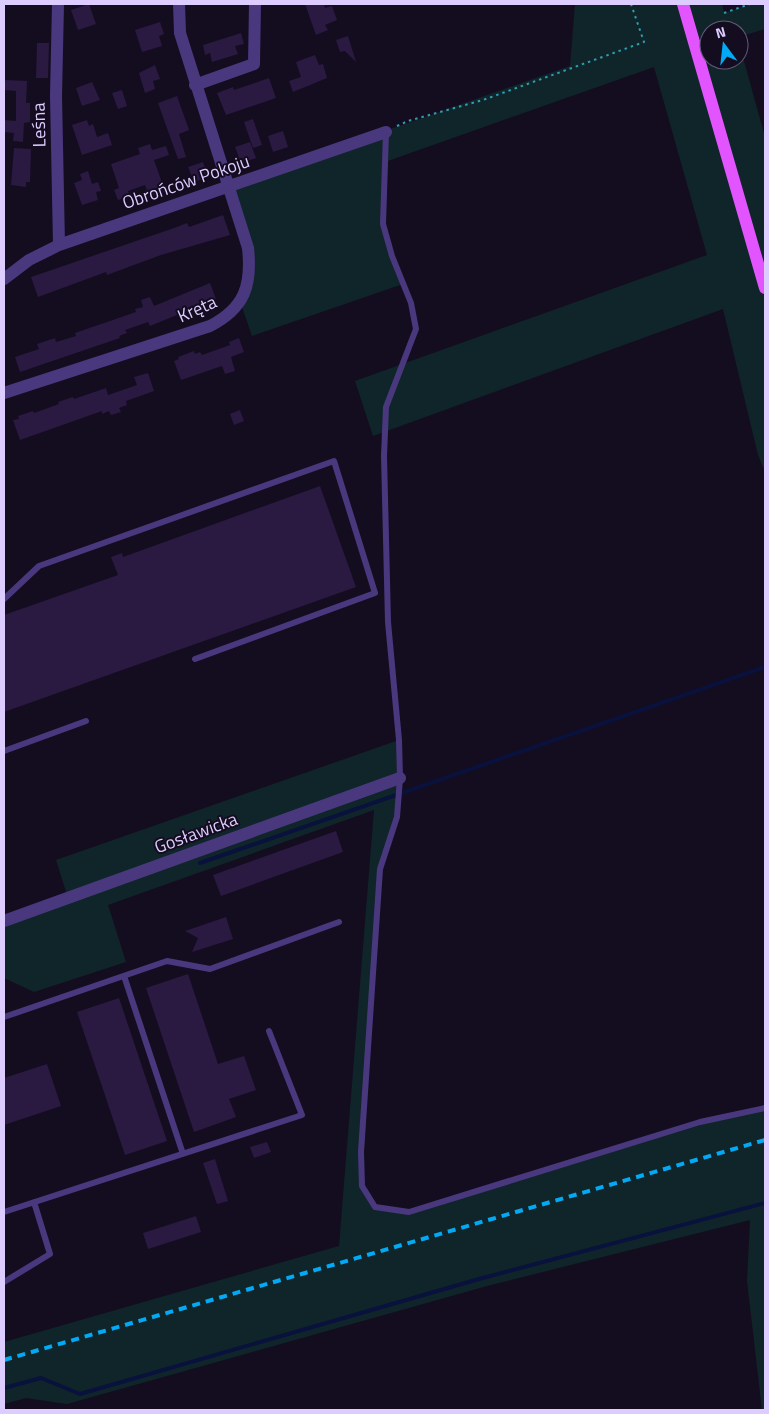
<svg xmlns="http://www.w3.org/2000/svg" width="769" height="1414" viewBox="0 0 769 1414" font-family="'Titillium Web',sans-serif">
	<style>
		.green { fill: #10252a }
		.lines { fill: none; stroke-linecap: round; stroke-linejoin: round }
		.stream { stroke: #09113d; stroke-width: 4 }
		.building { fill: #2a1941 }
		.path { stroke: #2e9db1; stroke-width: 2; stroke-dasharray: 2.5 4; stroke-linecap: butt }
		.lane { stroke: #4a387f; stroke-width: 6 }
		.street { stroke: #4a387f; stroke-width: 12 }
		.primary { stroke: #e254fe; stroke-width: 12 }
		.rail { stroke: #02aaf5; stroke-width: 4; stroke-dasharray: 8 6; stroke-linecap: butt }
		.labels { text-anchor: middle; stroke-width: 4; stroke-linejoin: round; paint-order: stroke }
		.street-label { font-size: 18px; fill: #dcf; stroke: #140d20 }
	</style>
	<rect width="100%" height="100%" fill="#140d20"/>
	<path class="green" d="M 575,4 L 722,4 L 724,13 L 750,4 L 765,4 L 765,29 L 739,37 L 739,30 L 709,30 L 709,60 L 739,60 L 739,43 L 765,137 L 765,472 L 758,455 L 723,309 L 373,436 L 355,381 L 707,255 L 654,67 L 385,162 L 383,224 L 403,284 L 252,336 L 240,301 L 250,271 L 228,186 L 570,66 Z
		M 399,740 L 397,817 L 380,870 L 362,1186 L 375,1207 L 409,1212 L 700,1122 L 765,1108 L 765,1410 L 762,1410 L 747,1281 L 750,1220 L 487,1286 L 67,1404 L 26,1398 L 4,1404 L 4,1342 L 339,1246 L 374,810 L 108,905 L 126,962 L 34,992 L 4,978 L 4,921 L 68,898 L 56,860 Z"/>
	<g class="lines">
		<path class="stream" d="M 200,863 L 765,667
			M 4,1388 L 41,1378 L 80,1394 L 479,1279 L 765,1203"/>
	</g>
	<path class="building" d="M 89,4 L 96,24 L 78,30 L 71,10 Z
		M 305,4 L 324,4 L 325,8 L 332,6 L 337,20 L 325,25 L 328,30 L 316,35 Z
		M 160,22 L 164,34 L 159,36 L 162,46 L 142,52 L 135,30 Z
		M 241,33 L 244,44 L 235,46 L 238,54 L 212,62 L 210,53 L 205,55 L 203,45 Z
		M 348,36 L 356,62 L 345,51 L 340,52 L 336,40 Z
		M 37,43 L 49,43 L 48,78 L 36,78 Z
		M 315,55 L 319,65 L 323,64 L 327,78 L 293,92 L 289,81 L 301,77 L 296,62 Z
		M 155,65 L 160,79 L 153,81 L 155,89 L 145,93 L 139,73 Z
		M 269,78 L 276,98 L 226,115 L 217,93 L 233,87 L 234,90 Z
		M 4,80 L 27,81 L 26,103 L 30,103 L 30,122 L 24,123 L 23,142 L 13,141 L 14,133 L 4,132 L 4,120 L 16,121 L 16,91 L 4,90 Z
		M 92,82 L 100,100 L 82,106 L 76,88 Z
		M 122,90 L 127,106 L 118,109 L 112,93 Z
		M 177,96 L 189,130 L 179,134 L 186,157 L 178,159 L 158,103 Z
		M 253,119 L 262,145 L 253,148 L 244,122 Z
		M 87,120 L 89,126 L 93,124 L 97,137 L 108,133 L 112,145 L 82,155 L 72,125 Z
		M 283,131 L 288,147 L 273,152 L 268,136 Z
		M 250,142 L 256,158 L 241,163 L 235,147 Z
		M 150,144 L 152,150 L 166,146 L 169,155 L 154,160 L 165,191 L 149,197 L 145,185 L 128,191 L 130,196 L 118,200 L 114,190 L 119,188 L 111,164 L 140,154 L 138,148 Z
		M 14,148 L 31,149 L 30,182 L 26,182 L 26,187 L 11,185 Z
		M 203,162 L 208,177 L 194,182 L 188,167 Z
		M 88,171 L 92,184 L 98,182 L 101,191 L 96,192 L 98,200 L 82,205 L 74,183 L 82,180 L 80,174 Z
		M 223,215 L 230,235 L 161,255 L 107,275 L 106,272 L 38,297 L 31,277 L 177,227 L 187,223 L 189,227 Z
		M 210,283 L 216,299 L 150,326 L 148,322 L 125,330 L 127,333 L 119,336 L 120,338 L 20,372 L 15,357 L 39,349 L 37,344 L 55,338 L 56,342 L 76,336 L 75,333 L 136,312 L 135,309 L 143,307 L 141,300 L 150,297 L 154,306 Z
		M 239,338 L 244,352 L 231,357 L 235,371 L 225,374 L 222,366 L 181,380 L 174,361 L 179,359 L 178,357 L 194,351 L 195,354 L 200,352 L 202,355 L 230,345 L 229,342 Z
		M 148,373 L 154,391 L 126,401 L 127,405 L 119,408 L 121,412 L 111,415 L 109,411 L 102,414 L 102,411 L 20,440 L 13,420 L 19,419 L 18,416 L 33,411 L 34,413 L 59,404 L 58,402 L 73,397 L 74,399 L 106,388 L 108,395 L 137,385 L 134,377 Z
		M 240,410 L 244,421 L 234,425 L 230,414 Z
		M 320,486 L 356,587 L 4,712 L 4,615 L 118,575 L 111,557 L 122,553 L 123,557 Z
		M 336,831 L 343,852 L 221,896 L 213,875 Z
		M 226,917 L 233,939 L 192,952 L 198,938 L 185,931 Z
		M 188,974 L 218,1064 L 244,1056 L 256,1090 L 229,1099 L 236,1117 L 194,1132 L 146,988 Z
		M 119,998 L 167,1141 L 125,1155 L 77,1012 Z
		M 47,1064 L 61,1106 L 4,1125 L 4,1078 Z
		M 267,1142 L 271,1152 L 254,1158 L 250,1147 Z
		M 215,1159 L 228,1201 L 217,1204 L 203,1163 Z
		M 196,1216 L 201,1232 L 148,1249 L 143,1233 Z"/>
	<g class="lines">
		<path class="path" d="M 724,13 L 750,4
			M 397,126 L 408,121 L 483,100 L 644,42 L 631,4"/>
		<path class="lane" d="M 386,132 L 383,224 L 392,256 L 411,303 L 416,329 L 386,407 L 384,456 L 388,622 L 399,740 L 400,778 L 397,817 L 380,869 L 361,1152 L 362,1186 L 375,1207 L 409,1212 L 700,1122 L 765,1108
			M 4,599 L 39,566 L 334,461 L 375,593 L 195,659
			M 4,751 L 86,721
			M 124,976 L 183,1154
			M 4,1017 L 167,961 L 210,969 L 339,922
			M 4,1212 L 302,1115 L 269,1031
			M 4,1282 L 50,1254 L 34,1202"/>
		<path class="street" d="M 58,4 L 56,96 L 59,245
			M 195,85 L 254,64 L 255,4
			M 4,279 L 29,260 L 59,245 L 386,132
			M 4,393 L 210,326 C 245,308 252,285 248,248 L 180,33 L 179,4
			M 4,921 L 400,778"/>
		<path class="primary" d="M 683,4 L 765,288"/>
		<path class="rail" d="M 4,1360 L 765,1140"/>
	</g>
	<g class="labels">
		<g class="street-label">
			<text transform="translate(39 125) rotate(-91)" y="6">Leśna</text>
			<text transform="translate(186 182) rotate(-19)" y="6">Obrońców Pokoju</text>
			<text transform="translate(197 309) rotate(-24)" y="6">Kręta</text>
			<text transform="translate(196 833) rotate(-20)" y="6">Gosławicka</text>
		</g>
	</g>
	<rect width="769" height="1414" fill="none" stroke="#ddccff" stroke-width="10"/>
	<g transform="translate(724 45) rotate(345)"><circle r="24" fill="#140d20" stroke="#645979"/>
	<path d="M0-4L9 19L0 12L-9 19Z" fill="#02aaf5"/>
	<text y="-8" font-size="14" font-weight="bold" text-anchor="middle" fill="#ddccff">N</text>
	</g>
</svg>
